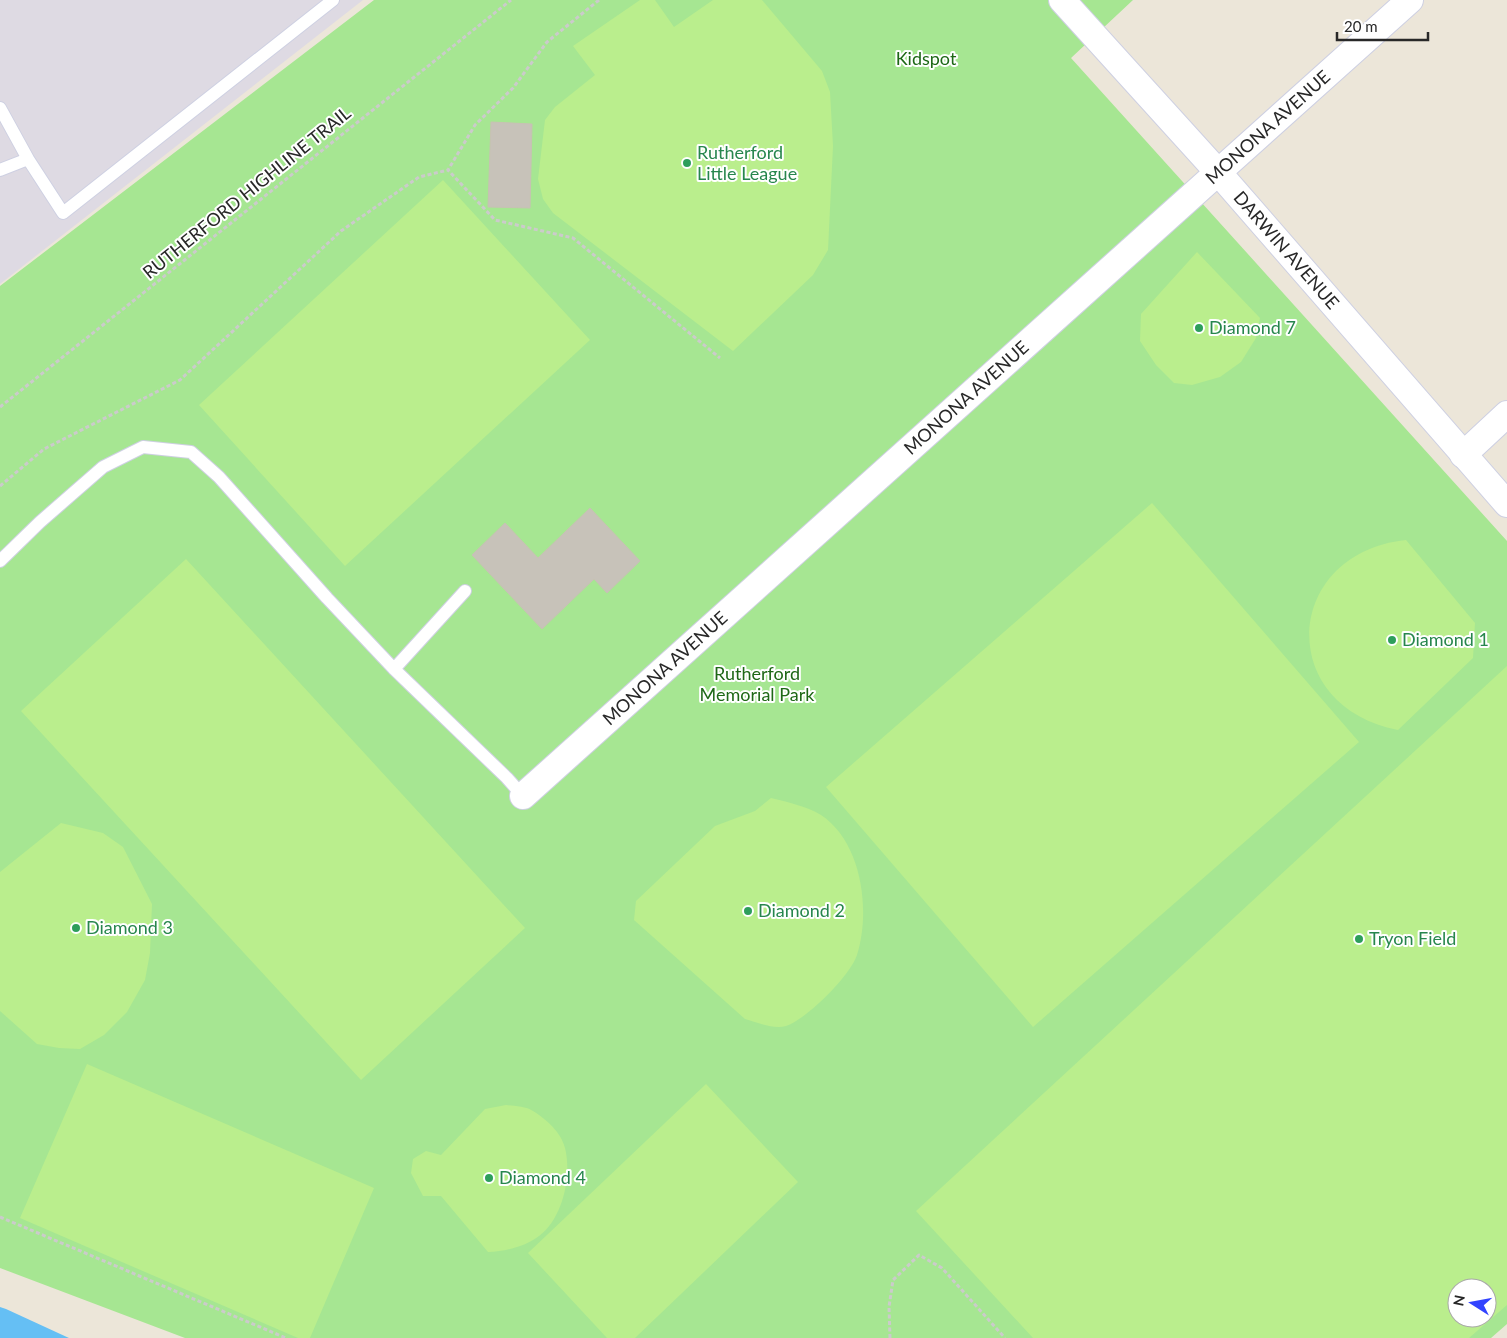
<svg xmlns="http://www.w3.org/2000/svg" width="1507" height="1338" viewBox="0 0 1507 1338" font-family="Lato,sans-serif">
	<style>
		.industrial { fill: #dedae3 }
		.green { fill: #a6e692; fill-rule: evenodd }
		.pitch { fill: #baee8d; fill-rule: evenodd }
		.water { fill: #65bff4 }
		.building { fill: #c7c2b9; stroke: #c7c2b3 }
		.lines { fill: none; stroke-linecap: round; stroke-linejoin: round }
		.lane-casing { stroke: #ced0e2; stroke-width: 14 }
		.street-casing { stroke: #ced0e2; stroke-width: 28 }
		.path { stroke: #cbcbcb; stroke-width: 3; stroke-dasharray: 4 2.5; stroke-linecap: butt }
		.lane { stroke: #fff; stroke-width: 12 }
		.street { stroke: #fff; stroke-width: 26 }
		.leisure-dot { fill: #2e9e5b; stroke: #fff; stroke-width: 2 }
		.labels { text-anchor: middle; stroke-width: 4; stroke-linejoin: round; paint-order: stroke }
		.park-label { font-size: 18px; fill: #1e6816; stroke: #fff }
		.street-label { font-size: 18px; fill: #282828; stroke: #fff }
		.leisure-label { font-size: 18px; fill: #27864d; stroke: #fff; text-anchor: start }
	</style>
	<rect width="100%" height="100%" fill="#ece6d9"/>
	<path class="industrial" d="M 0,0 L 363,0 L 0,284 Z"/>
	<path class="green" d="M 374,0 L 1133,0 L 1071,58 L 1507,541 L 1507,1324 L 1491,1338 L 185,1338 L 0,1268 L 0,286 ZM 1457,1288 L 1487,1288 L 1487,1318 L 1457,1318 Z"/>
	<path class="pitch" d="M 640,0 L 655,0 L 674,27 L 713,0 L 762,0 L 822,71 L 830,92 L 833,146 L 828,250 L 813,275 L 733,351 L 553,213 L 543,199 L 538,179 L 545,120 L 555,107 L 595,75 L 573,46 Z
		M 443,180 L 590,340 L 345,566 L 199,405 Z
		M 1197,252 L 1260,318 L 1256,338 L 1241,362 L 1220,377 L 1192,385 L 1174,383 L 1156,365 L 1140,341 L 1141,314 Z
		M 1152,503 L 1359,742 L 1033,1027 L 826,787 Z
		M 1406,540 L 1475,623 L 1473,658 L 1398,730 C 1274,706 1283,553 1406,540 Z
		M 186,559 L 525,928 L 361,1080 L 21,711 Z
		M 1507,666 L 1507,1305 L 1469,1338 L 1033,1338 L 916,1211 ZM 1457,1288 L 1487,1288 L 1487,1318 L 1457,1318 Z
		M 771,798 C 787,802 806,806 821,815 C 862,842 871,911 857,955 C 850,976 807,1019 786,1026 C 774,1030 756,1022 745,1019 L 634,920 L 636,901 L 715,826 L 755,811 Z
		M 61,823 L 103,833 L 123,847 L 152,904 L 150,953 L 145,980 L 127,1012 L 104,1035 L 80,1049 L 59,1048 L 37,1044 L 0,1011 L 0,872 Z
		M 87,1064 L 374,1188 L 310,1338 L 298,1338 L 20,1218 Z
		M 706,1084 L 798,1182 L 635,1338 L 607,1338 L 528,1253 Z
		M 506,1105 C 514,1106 526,1106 533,1111 C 546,1119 561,1132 565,1148 C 572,1176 563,1218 539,1236 C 524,1247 506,1251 488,1252 L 441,1196 L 423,1196 L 411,1173 L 413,1159 L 426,1151 L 441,1155 L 485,1109 Z"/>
	<path class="water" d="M 0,1307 L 6,1309 L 69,1338 L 0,1338 Z"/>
	<path class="building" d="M 491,122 L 532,124 L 530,208 L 488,207 Z
		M 590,508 L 640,561 L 607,593 L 594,579 L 542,629 L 472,555 L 505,523 L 538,558 Z"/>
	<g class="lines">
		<defs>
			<path id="lane" d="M 0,108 L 28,159 L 0,170
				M 28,159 L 63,213 L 333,0
				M 0,561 L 40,522 L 103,467 L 143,447 L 191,452 L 219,477 L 327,598 L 394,669 L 507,778 L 523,796
				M 394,669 L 465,591"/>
			<g id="street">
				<path id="s1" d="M 1062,0 L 1217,171 L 1507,504"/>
				<path d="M 1463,455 L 1507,414"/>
				<path id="s2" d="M 523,796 L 1410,0"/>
			</g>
		</defs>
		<use href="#lane" class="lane-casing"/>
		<use href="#street" class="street-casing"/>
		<path class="path" d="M 599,0 L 547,42 L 513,88 L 475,125 L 448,170 L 495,220 L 573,238 L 720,358
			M 0,407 L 511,0
			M 0,486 L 44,449 L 180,380 L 341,231 L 419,177 L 448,170
			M 0,1217 L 286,1338
			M 890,1338 L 889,1307 L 893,1280 L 919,1255 L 942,1268 L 1005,1338"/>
		<use href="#lane" class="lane"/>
		<use href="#street" class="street"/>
	</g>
	<g class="leisure-dot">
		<circle cx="687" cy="163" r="5"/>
		<circle cx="1199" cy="328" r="5"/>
		<circle cx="1392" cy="640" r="5"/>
		<circle cx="748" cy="911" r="5"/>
		<circle cx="76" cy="928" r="5"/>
		<circle cx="1359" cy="939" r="5"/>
		<circle cx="489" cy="1178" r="5"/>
	</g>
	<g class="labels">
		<g class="park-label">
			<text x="926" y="65">Kidspot</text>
			<text x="757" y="680">Rutherford<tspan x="757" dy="21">Memorial Park</tspan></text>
		</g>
		<g class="street-label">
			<text dy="6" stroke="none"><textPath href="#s2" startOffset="1001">MONONA AVENUE</textPath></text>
			<text transform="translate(247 193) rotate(-39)" y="6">RUTHERFORD HIGHLINE TRAIL</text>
			<text dy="6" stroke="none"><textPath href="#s1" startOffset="336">DARWIN AVENUE</textPath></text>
			<text dy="6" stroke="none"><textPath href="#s2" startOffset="596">MONONA AVENUE</textPath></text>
			<text dy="6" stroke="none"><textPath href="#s2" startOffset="191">MONONA AVENUE</textPath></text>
		</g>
		<g class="leisure-label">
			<text x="697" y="159">Rutherford<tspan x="697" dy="21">Little League</tspan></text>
			<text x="1209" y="334">Diamond 7</text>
			<text x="1402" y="646">Diamond 1</text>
			<text x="758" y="917">Diamond 2</text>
			<text x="86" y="934">Diamond 3</text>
			<text x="1369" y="945">Tryon Field</text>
			<text x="499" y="1184">Diamond 4</text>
		</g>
	</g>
	<g transform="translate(1472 1303) rotate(281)"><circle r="24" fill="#ffffff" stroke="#a9a9a9"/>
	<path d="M0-4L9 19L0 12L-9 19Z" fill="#3243ff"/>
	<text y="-8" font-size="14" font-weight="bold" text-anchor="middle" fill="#282828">N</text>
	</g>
	<path d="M1337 32v8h91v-8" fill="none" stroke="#282828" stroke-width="2.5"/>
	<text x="1344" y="32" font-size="15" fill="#282828" stroke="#ffffff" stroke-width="4" paint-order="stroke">20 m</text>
</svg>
